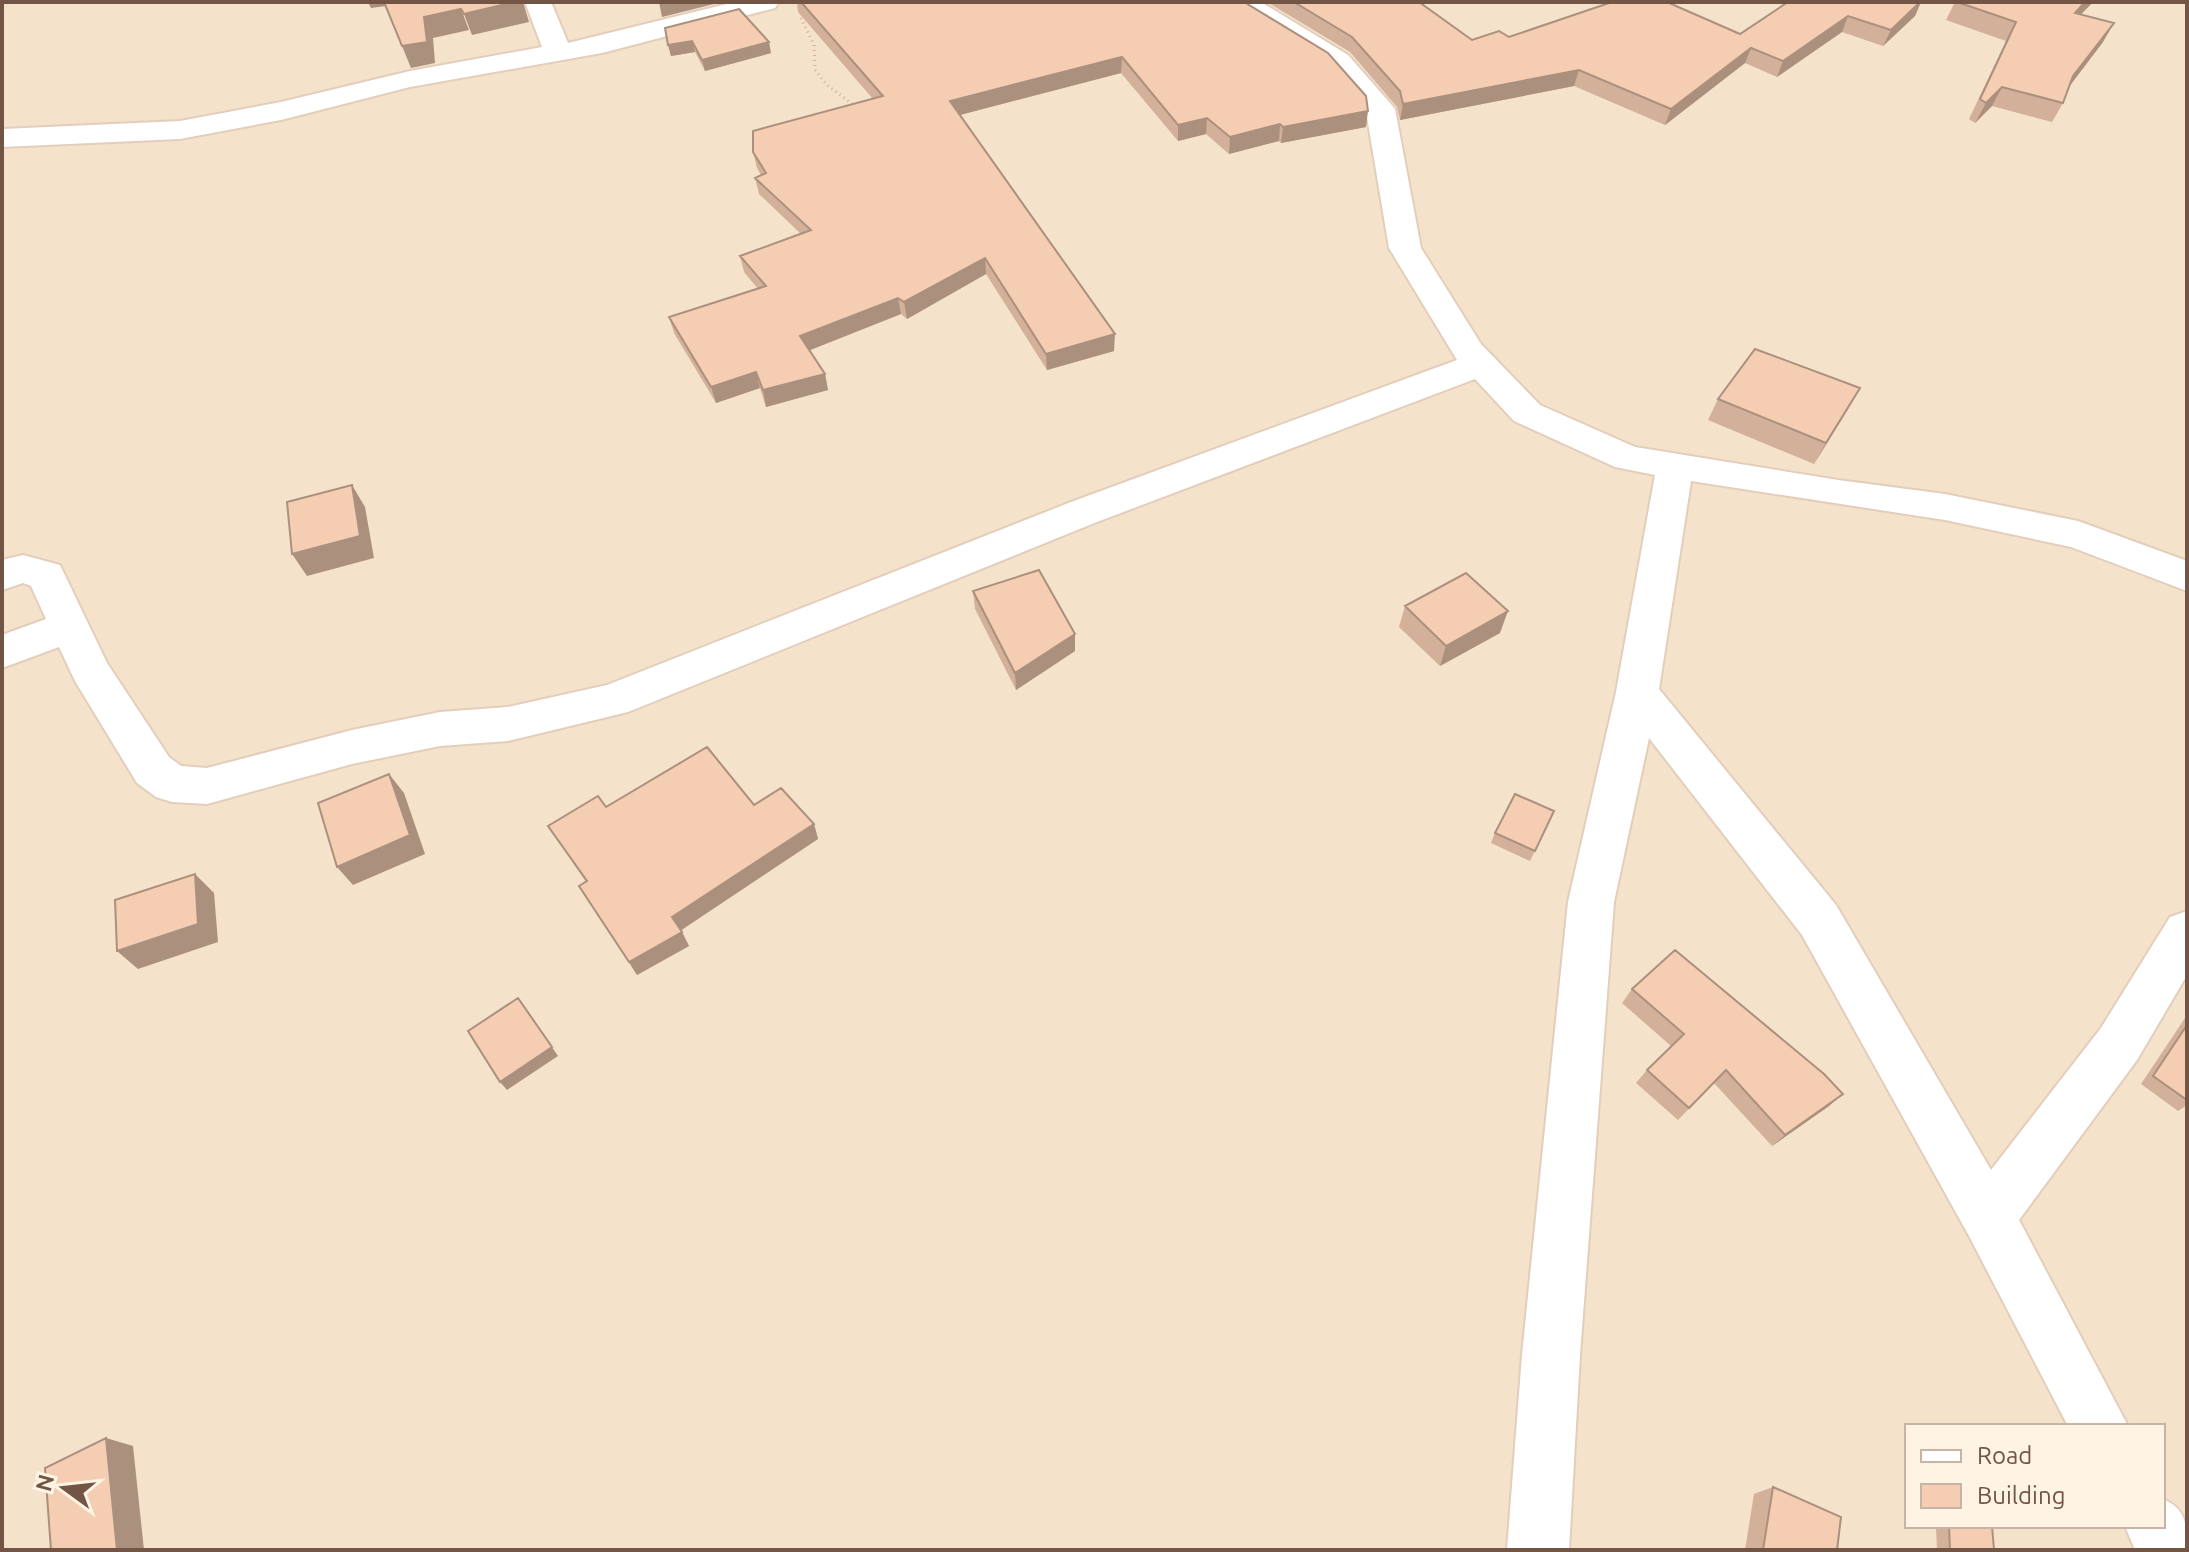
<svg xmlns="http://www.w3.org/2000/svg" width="2189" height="1552" viewBox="0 0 2189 1552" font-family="Ubuntu,sans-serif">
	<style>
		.residential { fill: #f5e2cb; fill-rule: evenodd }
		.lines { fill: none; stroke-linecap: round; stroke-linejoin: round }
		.street-casing { stroke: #e3cebc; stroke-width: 4 }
		.path { stroke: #d8b097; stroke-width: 3; stroke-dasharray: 1 4; stroke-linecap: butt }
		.street { fill: #fff; fill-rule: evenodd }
		.wall { fill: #d2b09a }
		.shaded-wall { fill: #ab907d }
		.building { fill: #f4cdb3; stroke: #ab907d; stroke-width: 2 }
	</style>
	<rect width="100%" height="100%" fill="#fdf1dd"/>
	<path class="residential" d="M 2,2 L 2187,2 L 2187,1550 L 2,1550 ZM 1907,1426 L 2163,1426 L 2163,1526 L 1907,1526 Z"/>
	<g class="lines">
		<defs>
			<path id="street" d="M 525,2 L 551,2 L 568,43 L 735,2 L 779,2 L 775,8 L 602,53 L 410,87 L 281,120 L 180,139 L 2,147 L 2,129 L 180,121 L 281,102 L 410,71 L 542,47 Z
				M 1229,2 L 1261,2 L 1348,55 L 1390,103 L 1395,109 L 1421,248 L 1481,344 L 1540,405 L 1635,447 L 1838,480 L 1945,494 L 2078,521 L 2187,561 L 2187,591 L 2071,547 L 1945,520 L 1691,481 L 1659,689 L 1836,905 L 1991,1170 L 2101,1028 L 2170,917 L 2187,911 L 2187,975 L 2137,1060 L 2019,1220 L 2128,1426 L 2068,1426 L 1969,1236 L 1802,935 L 1649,738 L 1614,902 L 1580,1355 L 1569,1550 L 1507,1550 L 1522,1355 L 1568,902 L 1616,692 L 1655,475 L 1615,467 L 1514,421 L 1475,379 L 1097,522 L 628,712 L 508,741 L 440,746 L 352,764 L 207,804 L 172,802 L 156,797 L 137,783 L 75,681 L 59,647 L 2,668 L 2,635 L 46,619 L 31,586 L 23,583 L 2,590 L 2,560 L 23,555 L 60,565 L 107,663 L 169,757 L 181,766 L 207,768 L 352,730 L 440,712 L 508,707 L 607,685 L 1071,502 L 1457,360 L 1389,248 L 1366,111 L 1328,67 L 1233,8 Z
				M 2163,1499 C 2187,1509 2187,1526 2187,1550 L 2135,1550 L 2125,1526 L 2163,1526 Z"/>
		</defs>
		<use href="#street" class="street-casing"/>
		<path class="path" d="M 801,18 L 814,45 L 815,70 L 827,85 L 855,106"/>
		<use href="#street" class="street"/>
	</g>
	<path class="wall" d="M 797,2 L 1244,2 L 1366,127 L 1281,143 L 1279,141 L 1229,154 L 1206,134 L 1178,141 L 1121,73 L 960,115 L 1114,351 L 1047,370 L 986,274 L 907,319 L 901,314 L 809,350 L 825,374 L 828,390 L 766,407 L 760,388 L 716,403 L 674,333 L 669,317 L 758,289 L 744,272 L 740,256 L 801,234 L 759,194 L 755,178 L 761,175 L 757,168 L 753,152 L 873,99 L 798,12 Z
		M 1267,2 L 1419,2 L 1472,40 L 1509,37 L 1740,34 L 1788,2 L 1921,2 L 1915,16 L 1883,46 L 1842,32 L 1777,77 L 1745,63 L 1665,125 L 1574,86 L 1400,120 L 1397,107 L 1350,52 Z
		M 1955,2 L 2093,2 L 2081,14 L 2103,42 L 2070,85 L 2063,103 L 2052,122 L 1992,106 L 1975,123 L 1969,119 L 2006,41 L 1946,20 Z
		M 665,28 L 771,53 L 705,71 L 695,52 L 671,56 Z
		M 1718,399 L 1848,409 L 1814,464 L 1708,420 Z
		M 973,591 L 1075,634 L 1075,651 L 1016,690 L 975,609 Z
		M 1405,606 L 1500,633 L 1440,666 L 1399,627 Z
		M 754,805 L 814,824 L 818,839 L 681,930 L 689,946 L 637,975 L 579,886 L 586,882 L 548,826 L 606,807 Z
		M 1554,811 L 1530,861 L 1491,843 L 1495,833 Z
		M 1632,989 L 1829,1106 L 1772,1146 L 1714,1083 L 1678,1120 L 1636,1083 L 1647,1070 L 1671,1046 L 1622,1003 Z
		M 2187,1017 L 2187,1105 L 2178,1111 L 2141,1084 L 2185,1018 Z
		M 1773,1487 L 1837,1550 L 1745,1550 L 1754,1494 Z
		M 1936,1526 L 1992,1526 L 1994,1550 L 1937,1550 Z"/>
	<path class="shaded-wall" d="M 368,2 L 384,2 L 386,6 L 371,8 Z
		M 514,2 L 523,2 L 529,22 L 472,35 L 464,14 Z
		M 659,2 L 722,2 L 662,17 Z
		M 1920,2 L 1921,2 L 1915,16 L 1883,46 L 1891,30 Z
		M 2085,2 L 2093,2 L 2064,32 L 2075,13 Z
		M 461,9 L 469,30 L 433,38 L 435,63 L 411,68 L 402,46 L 424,17 Z
		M 1848,16 L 1842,32 L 1777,77 L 1783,61 Z
		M 2114,23 L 2103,42 L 2062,96 L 2073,76 Z
		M 692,41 L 695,52 L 671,56 L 668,45 Z
		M 769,42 L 771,53 L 705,71 L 702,60 Z
		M 1751,48 L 1745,63 L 1665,125 L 1671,109 Z
		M 1122,57 L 1121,73 L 952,117 L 950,101 Z
		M 1579,70 L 1574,86 L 1400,120 L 1403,104 Z
		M 2002,87 L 1992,106 L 1975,123 L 1986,103 Z
		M 1368,111 L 1366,127 L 1281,143 L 1283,127 Z
		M 1207,118 L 1206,134 L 1178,141 L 1178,125 Z
		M 1280,124 L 1279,141 L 1229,154 L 1230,137 Z
		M 985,258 L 986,274 L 907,319 L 904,302 Z
		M 898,298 L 901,314 L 803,353 L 800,336 Z
		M 1115,334 L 1114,351 L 1047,370 L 1046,354 Z
		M 756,372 L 760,388 L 716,403 L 711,387 Z
		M 825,374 L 828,390 L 766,407 L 763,390 Z
		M 1860,388 L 1848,409 L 1814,464 L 1826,443 Z
		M 352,485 L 365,507 L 374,558 L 307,576 L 292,554 Z
		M 1508,611 L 1500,633 L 1440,666 L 1446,646 Z
		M 1075,634 L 1075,651 L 1016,690 L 1015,673 Z
		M 389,774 L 404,793 L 425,854 L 353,885 L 337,867 Z
		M 814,824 L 818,839 L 680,931 L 672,917 Z
		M 195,874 L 214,893 L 218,942 L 138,969 L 117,951 Z
		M 682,932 L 689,946 L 637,975 L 629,962 Z
		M 518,998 L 558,1056 L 507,1090 L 500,1082 Z
		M 1843,1094 L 1829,1106 L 1772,1146 L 1785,1135 Z
		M 106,1438 L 133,1446 L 144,1550 L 117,1550 Z"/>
	<path class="building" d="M 384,2 L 514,2 L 464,14 L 461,9 L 424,17 L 427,42 L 402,46 Z
		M 801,2 L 1244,2 L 1328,53 L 1366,96 L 1368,111 L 1283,127 L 1280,124 L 1230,137 L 1207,118 L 1178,125 L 1122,57 L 950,101 L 1115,334 L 1046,354 L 985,258 L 904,302 L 898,298 L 800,336 L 825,374 L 763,390 L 756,372 L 711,387 L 669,317 L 766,286 L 740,256 L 811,230 L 755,178 L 766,173 L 753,152 L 753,131 L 883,96 Z
		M 1294,2 L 1419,2 L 1472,40 L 1499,31 L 1509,37 L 1612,2 L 1667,2 L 1740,34 L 1788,2 L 1920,2 L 1891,30 L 1848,16 L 1783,61 L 1751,48 L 1671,109 L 1579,70 L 1403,104 L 1400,91 L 1352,37 Z
		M 1957,2 L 2085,2 L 2075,13 L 2114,23 L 2073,76 L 2063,103 L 2002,87 L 1986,103 L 1980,99 L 2016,22 Z
		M 739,9 L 769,42 L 702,60 L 692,41 L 668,45 L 665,28 Z
		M 1755,349 L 1860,388 L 1826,443 L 1718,399 Z
		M 352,485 L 360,536 L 292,554 L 287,502 Z
		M 1039,570 L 1075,634 L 1015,673 L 973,591 Z
		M 1466,573 L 1508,611 L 1446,646 L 1405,606 Z
		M 707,747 L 754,805 L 781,788 L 814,824 L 672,917 L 682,932 L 629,962 L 579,886 L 587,881 L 548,826 L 598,796 L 606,807 Z
		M 389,774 L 410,835 L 337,867 L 318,803 Z
		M 1515,794 L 1554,811 L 1535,851 L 1495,833 Z
		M 195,874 L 198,924 L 117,951 L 115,900 Z
		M 1675,950 L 1824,1074 L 1843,1094 L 1785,1135 L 1726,1070 L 1689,1108 L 1647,1070 L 1684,1034 L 1632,989 Z
		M 518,998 L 552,1047 L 500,1082 L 468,1031 Z
		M 2187,1025 L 2187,1100 L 2153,1076 Z
		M 106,1438 L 117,1550 L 51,1550 L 45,1468 Z
		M 1773,1487 L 1841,1517 L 1837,1550 L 1763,1550 Z
		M 1949,1526 L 1992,1526 L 1994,1550 L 1950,1550 Z"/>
	<rect width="2189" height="1552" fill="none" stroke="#735545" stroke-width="8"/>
	<rect x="1905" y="1424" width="260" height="104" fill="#fff4e4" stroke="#c7b4a4" stroke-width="2"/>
	<rect x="1921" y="1450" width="40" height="12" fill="#ffffff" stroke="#c7b4a4" stroke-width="2"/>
	<text x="1977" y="1464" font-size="24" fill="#735545">Road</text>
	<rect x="1921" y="1484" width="40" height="24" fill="#f4cdb3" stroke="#c7b4a4" stroke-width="2"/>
	<text x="1977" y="1504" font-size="24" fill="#735545">Building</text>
	<g transform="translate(64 1488) rotate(285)" stroke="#fff4e4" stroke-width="6" paint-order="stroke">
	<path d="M0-6L14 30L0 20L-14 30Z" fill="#735545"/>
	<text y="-12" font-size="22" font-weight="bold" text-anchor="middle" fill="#735545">N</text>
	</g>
</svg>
